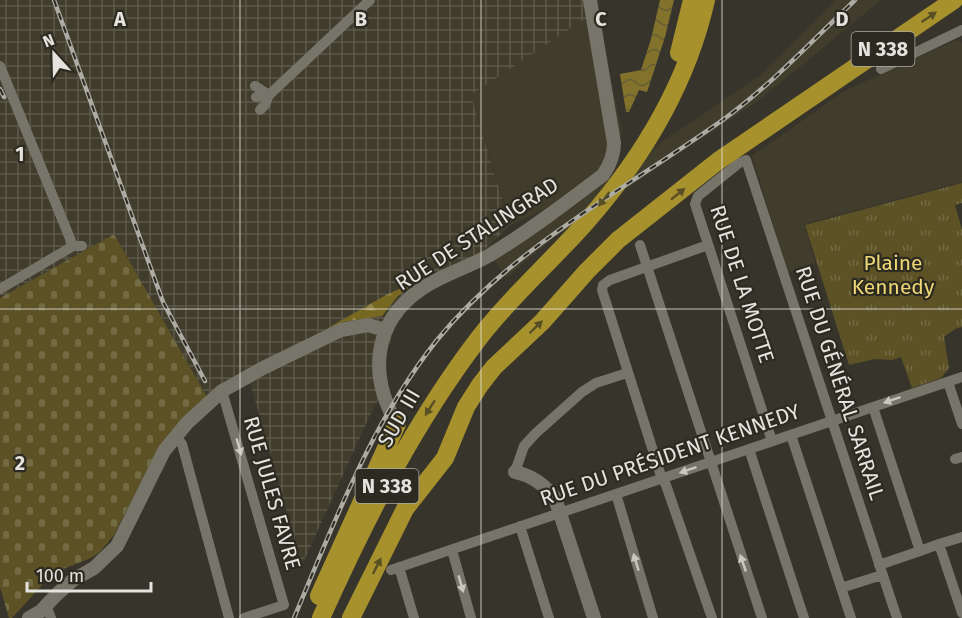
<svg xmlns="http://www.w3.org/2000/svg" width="962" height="618" viewBox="0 0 962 618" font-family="'Fira Sans',sans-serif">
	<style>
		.built { fill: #413d2d }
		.industrial { fill: url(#industrial-grid) }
		.grass { fill: url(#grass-tufts) }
		.forest { fill: url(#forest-firs) }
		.cemetery { fill: url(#cemetery-stones) }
		.water { fill: url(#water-waves) }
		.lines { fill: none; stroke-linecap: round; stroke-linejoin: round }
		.street { stroke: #77756a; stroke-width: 10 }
		.secondary { stroke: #77756a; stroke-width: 14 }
		.highway { stroke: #a7912c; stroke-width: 18 }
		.rail-casing { stroke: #acaba4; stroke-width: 4.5 }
		.rail { stroke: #2d2b21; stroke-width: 2; stroke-dasharray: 7; stroke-linecap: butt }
		.oneway { fill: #584f25 }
		.oneway2 { fill: #c9c8c0 }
		.grid { fill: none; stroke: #e4e3dd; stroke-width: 1.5; stroke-opacity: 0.55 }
		.labels { text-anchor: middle; stroke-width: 4.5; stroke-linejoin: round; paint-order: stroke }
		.shield { fill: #2d2b21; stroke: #adaca5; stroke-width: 1.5 }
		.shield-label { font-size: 20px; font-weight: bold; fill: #e4e3dd }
		.street-label { font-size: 21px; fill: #e4e3dd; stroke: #2d2b21 }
		.park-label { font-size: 21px; fill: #eed775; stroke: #2d2b21 }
		.grid-label { font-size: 20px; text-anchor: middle; font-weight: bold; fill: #e4e3dd; stroke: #2d2b21; stroke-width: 4.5; stroke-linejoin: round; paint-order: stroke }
	</style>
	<defs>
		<pattern id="industrial-grid" width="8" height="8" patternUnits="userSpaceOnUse" patternTransform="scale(1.5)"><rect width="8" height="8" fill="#413d2d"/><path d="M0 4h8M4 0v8" fill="none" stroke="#5c594b"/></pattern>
		<pattern id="grass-tufts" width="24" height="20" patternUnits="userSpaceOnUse" patternTransform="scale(1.5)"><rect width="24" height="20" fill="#5c5225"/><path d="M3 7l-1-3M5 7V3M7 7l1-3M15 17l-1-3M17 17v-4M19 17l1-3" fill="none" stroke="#736b44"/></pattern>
		<pattern id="forest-firs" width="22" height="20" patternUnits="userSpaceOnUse" patternTransform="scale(1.5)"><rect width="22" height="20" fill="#776821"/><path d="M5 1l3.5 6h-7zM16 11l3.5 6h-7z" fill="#91854b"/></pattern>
		<pattern id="cemetery-stones" width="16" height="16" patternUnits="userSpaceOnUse" patternTransform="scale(1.5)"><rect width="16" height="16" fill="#5c5225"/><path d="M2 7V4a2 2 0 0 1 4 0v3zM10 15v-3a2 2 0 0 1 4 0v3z" fill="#736b44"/></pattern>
		<pattern id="water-waves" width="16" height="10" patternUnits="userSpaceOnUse" patternTransform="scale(1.5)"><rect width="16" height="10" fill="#82722c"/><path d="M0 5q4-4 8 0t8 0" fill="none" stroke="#665d36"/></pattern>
	</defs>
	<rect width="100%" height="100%" fill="#37352b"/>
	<path class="built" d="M 836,0 L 881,0 L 762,98 L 553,238 L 506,278 L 495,261 L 536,230 L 574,206 L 627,166 L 759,76 Z
		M 597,13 L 622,132 L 612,159 L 599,183 L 511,225 L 471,95 L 580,22 Z
		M 957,40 L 962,43 L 962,182 L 804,224 L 815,263 L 788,272 L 752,156 L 844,91 Z"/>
	<path class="industrial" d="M 0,0 L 596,0 L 597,13 L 580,22 L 471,95 L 510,225 L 457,276 L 420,297 L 405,313 L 395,328 L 387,351 L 386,367 L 388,384 L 372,411 L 302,565 L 247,372 L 207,397 L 114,234 L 0,298 Z"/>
	<path class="grass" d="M 962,183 L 962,203 L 955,205 L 962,230 L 962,327 L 955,329 L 944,337 L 949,368 L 941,378 L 912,388 L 901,357 L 892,360 L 875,359 L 849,365 L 805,225 Z"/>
	<path class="forest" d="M 417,281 L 398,296 L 382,316 L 343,322 L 326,329 L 386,295 Z"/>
	<path class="cemetery" d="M 114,234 L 207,397 L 157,450 L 114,535 L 100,552 L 91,558 L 53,573 L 12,618 L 9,618 L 0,587 L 0,298 Z"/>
	<path class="water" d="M 660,0 L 674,0 L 665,37 L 647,92 L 639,90 L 629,112 L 626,112 L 620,74 L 641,70 L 651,39 Z"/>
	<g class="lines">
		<path class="street" d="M 0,66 L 73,246
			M 881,69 L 962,30
			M 255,86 L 269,95
			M 256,97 L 269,95 L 370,0
			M 260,110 L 265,105 L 269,95
			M 640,245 L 762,618
			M 708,245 L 610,280 L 603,285 L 602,290 L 661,476 L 666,485 L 712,618
			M 0,289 L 73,246 L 82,246
			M 948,382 L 962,424
			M 222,391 L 284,605 L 244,618
			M 873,407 L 920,551 L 939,544 L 962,613
			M 791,435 L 851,618
			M 176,437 L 182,444 L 229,618
			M 772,441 L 695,204 L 698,196 L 739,163 L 746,160 L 897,618
			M 749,449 L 804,618
			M 955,459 L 962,457
			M 515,472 L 524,446 L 536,433 L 582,392 L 596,383 L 627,373
			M 616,494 L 653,618
			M 520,526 L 549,618
			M 939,544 L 962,537
			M 452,550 L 471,618
			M 879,565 L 920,551
			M 399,567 L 414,618
			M 391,570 L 962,377
			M 841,588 L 882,575
			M 46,605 L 51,618"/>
		<path class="secondary" d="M 397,424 C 369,377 372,323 420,290 C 441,275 467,268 490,255 C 529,231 566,203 603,175 C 610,165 614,156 614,143 L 590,0
			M 515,472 C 533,476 543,484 555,498 L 594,618
			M 29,618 L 41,611 L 56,595 L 73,580 L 94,568 L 117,546 L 164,451 L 187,423 L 222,391 L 263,368 L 341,330 L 368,325 L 385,330"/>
		<path class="highway" d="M 679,53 L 692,0
			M 319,596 L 397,424
			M 321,618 C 365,520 414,423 479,338 C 511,296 552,261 587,221 C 643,157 687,84 706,0
			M 351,618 L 405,509 L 445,458 L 466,407 L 480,385 L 494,367 L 542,322 L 587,271 L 618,240 L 718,161 L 954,0"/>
		<defs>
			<path id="rail" d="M 54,0 L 163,302 L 205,381
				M 0,89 L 4,97
				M 294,618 C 335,521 371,423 437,340 C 514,246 626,189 724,119 C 772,84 812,41 855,0"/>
		</defs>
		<use href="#rail" class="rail-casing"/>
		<use href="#rail" class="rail"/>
	</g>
	<defs><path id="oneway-solid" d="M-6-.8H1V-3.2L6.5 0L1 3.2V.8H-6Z" transform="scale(1.5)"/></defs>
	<g class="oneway">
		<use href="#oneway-solid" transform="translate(929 17) rotate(-34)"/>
		<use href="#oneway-solid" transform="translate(678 194) rotate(-39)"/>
		<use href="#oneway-solid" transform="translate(604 199) rotate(128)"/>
		<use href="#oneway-solid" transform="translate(536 327) rotate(-44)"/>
		<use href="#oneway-solid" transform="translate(430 408) rotate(123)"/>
		<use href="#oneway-solid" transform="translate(377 566) rotate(-63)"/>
	</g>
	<g class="oneway2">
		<use href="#oneway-solid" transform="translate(892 400) rotate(161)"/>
		<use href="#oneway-solid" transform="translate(239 447) rotate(74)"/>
		<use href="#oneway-solid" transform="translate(688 470) rotate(161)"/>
		<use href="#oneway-solid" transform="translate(636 562) rotate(-107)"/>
		<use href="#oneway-solid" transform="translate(743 563) rotate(-109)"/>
		<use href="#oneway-solid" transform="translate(461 584) rotate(74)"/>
	</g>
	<path class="grid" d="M 240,0 L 240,618M 481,0 L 481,618M 722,0 L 722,618M 0,309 L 962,309"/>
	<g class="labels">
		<g class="shield">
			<rect x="851.5" y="32" width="63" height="34" rx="4.5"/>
			<rect x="355.5" y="469" width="63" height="34" rx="4.5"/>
		</g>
		<g class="shield-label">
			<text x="883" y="56">N 338</text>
			<text x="387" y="493">N 338</text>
		</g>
		<g class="street-label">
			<text transform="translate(477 234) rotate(-33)" y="7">RUE DE STALINGRAD</text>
			<text transform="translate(742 284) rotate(72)" y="7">RUE DE LA MOTTE</text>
			<text transform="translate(840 383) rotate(72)" y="7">RUE DU GÉNÉRAL SARRAIL</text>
			<text transform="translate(399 418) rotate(-60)" y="7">SUD III</text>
			<text transform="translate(670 455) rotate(-19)" y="7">RUE DU PRÉSIDENT KENNEDY</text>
			<text transform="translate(272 493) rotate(74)" y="7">RUE JULES FAVRE</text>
		</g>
		<g class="park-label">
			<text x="893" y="270">Plaine<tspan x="893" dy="24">Kennedy</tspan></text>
		</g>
	</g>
	<g class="grid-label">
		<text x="120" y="26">A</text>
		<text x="361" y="26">B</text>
		<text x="601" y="26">C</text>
		<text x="842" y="26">D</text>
		<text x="20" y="161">1</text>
		<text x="20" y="470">2</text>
	</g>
	<g transform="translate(54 54) rotate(338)" stroke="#2d2b21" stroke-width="4.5" paint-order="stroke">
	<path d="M0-4.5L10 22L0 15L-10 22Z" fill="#e4e3dd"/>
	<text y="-9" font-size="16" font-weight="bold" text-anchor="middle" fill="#e4e3dd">N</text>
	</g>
	<path d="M27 582v9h124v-9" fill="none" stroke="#e4e3dd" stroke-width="3"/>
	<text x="36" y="582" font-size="18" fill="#e4e3dd" stroke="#2d2b21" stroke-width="4.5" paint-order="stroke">100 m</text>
</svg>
